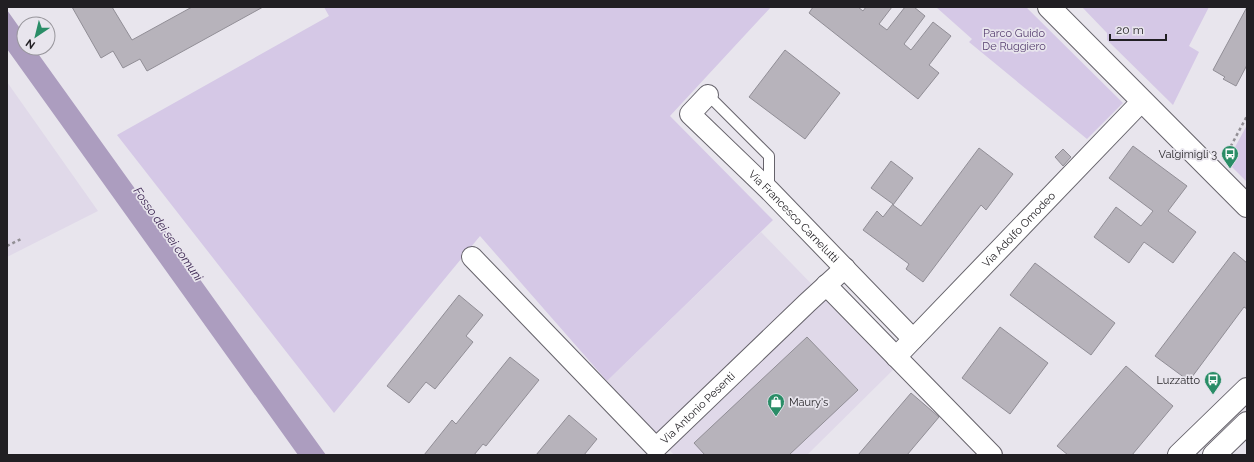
<svg xmlns="http://www.w3.org/2000/svg" width="1254" height="462" viewBox="0 0 1254 462" font-family="Raleway,sans-serif">
	<style>
		.built { fill: #e0d9e9 }
		.green { fill: #d5c8e6 }
		.water { fill: #ac9dbf }
		.building { fill: #b7b3bb; stroke: #918e96 }
		.lines { fill: none; stroke-linecap: round; stroke-linejoin: round }
		.service-casing { stroke: #66636b; stroke-width: 12 }
		.minor-casing { stroke: #66636b; stroke-width: 22 }
		.tertiary-casing { stroke: #66636b; stroke-width: 24 }
		.secondary-casing { stroke: #66636b; stroke-width: 24 }
		.path { stroke: #928f95; stroke-width: 2.5; stroke-dasharray: 3 3; stroke-linecap: butt }
		.service { stroke: #fff; stroke-width: 10 }
		.minor { stroke: #fff; stroke-width: 20 }
		.tertiary { stroke: #fff; stroke-width: 22 }
		.secondary { stroke: #fff; stroke-width: 22 }
		.labels { text-anchor: middle; stroke-width: 3.5; stroke-linejoin: round; paint-order: stroke }
		.park-label { font-size: 11px; fill: #584171; stroke: #e8e5ed }
		.poi-label { font-size: 11px; fill: #211f23; stroke: #e8e5ed; text-anchor: end }
		.street-label { font-size: 11px; fill: #211f23; stroke: #e8e5ed }
		.water-label { font-size: 12px; font-style: italic; fill: #3a2350; stroke: #e8e5ed }
	</style>
	<rect width="100%" height="100%" fill="#e8e5ed"/>
	<path class="built" d="M 7,82 L 98,211 L 7,257 Z
		M 761,232 L 894,369 L 807,455 L 674,455 L 607,381 Z"/>
	<path class="green" d="M 324,7 L 771,7 L 670,116 L 773,220 L 607,381 L 480,236 L 334,413 L 117,135 L 329,16 Z
		M 936,7 L 1026,7 L 1123,103 L 1087,139 L 969,42 L 972,39 Z
		M 1082,7 L 1209,7 L 1189,46 L 1199,52 L 1173,105 L 1107,40 L 1107,33 Z
		M 1247,125 L 1247,182 L 1227,162 Z"/>
	<path class="water" d="M 7,10 L 24,34 L 24,48 L 34,48 L 326,455 L 298,455 L 7,49 Z"/>
	<path class="building" d="M 72,7 L 112,7 L 132,40 L 192,7 L 263,7 L 147,71 L 140,59 L 123,68 L 113,51 L 101,58 Z
		M 813,7 L 858,7 L 863,11 L 866,7 L 892,7 L 879,24 L 887,30 L 905,7 L 914,7 L 925,16 L 904,44 L 911,50 L 933,22 L 951,36 L 929,65 L 939,73 L 918,99 L 809,13 Z
		M 1247,7 L 1247,65 L 1236,86 L 1223,79 L 1225,77 L 1213,70 Z
		M 785,50 L 840,93 L 805,139 L 749,97 Z
		M 1133,146 L 1187,186 L 1168,211 L 1196,232 L 1173,263 L 1144,242 L 1129,263 L 1094,237 L 1116,207 L 1141,226 L 1153,211 L 1109,178 Z
		M 979,148 L 1013,174 L 986,210 L 981,205 L 923,282 L 906,269 L 909,264 L 863,230 L 877,211 L 883,217 L 893,204 L 871,188 L 891,161 L 913,178 L 893,205 L 921,226 Z
		M 1063,149 L 1071,157 L 1063,166 L 1055,157 Z
		M 1234,252 L 1247,263 L 1247,309 L 1244,307 L 1189,381 L 1155,356 Z
		M 1035,263 L 1115,323 L 1091,355 L 1010,295 Z
		M 459,295 L 483,315 L 466,336 L 473,342 L 435,389 L 426,382 L 409,403 L 387,386 Z
		M 1000,327 L 1048,363 L 1010,414 L 962,378 Z
		M 807,337 L 858,390 L 789,455 L 705,455 L 694,443 Z
		M 510,357 L 539,380 L 486,446 L 483,444 L 474,455 L 424,455 L 452,420 L 456,424 Z
		M 1126,366 L 1173,406 L 1132,455 L 1068,455 L 1057,446 Z
		M 911,393 L 939,417 L 907,455 L 858,455 Z
		M 569,415 L 597,439 L 584,455 L 536,455 Z"/>
	<g class="lines">
		<defs>
			<path id="service" d="M 708,95 L 769,156 L 769,189"/>
			<g id="minor">
				<path id="s1" d="M 708,95 L 690,114 L 769,190 L 913,339"/>
				<path id="s2" d="M 472,257 L 656,448 L 807,303 L 845,268"/>
				<path d="M 826,285 L 992,455"/>
				<path id="s3" d="M 896,357 L 1142,101"/>
			</g>
			<path id="tertiary" d="M 1049,7 L 1247,206"/>
			<path id="secondary" d="M 1179,455 L 1247,389
				M 1214,455 L 1247,423"/>
		</defs>
		<use href="#service" class="service-casing"/>
		<use href="#minor" class="minor-casing"/>
		<use href="#tertiary" class="tertiary-casing"/>
		<use href="#secondary" class="secondary-casing"/>
		<path class="path" d="M 1225,157 L 1247,116
			M 7,246 L 21,239"/>
		<use href="#service" class="service"/>
		<use href="#minor" class="minor"/>
		<use href="#tertiary" class="tertiary"/>
		<use href="#secondary" class="secondary"/>
	</g>
	<defs>
		<symbol id="bus-pin" viewBox="-11 -11 22 30"><path d="M0 17L-7.5 6A9.5 9.5 0 1 1 7.5 6Z" fill="#2a8d67" stroke="#e8e5ed"/><path d="M-5-6H5V4H4V6H2V4H-2V6H-4V4H-5ZM-3.5-4V0h7V-4ZM-3.5 1.2v1.5H-2V1.2ZM2 1.2v1.5H3.5V1.2Z" fill="#fff"/></symbol>
		<symbol id="shop-pin" viewBox="-11 -11 22 30"><path d="M0 17L-7.5 6A9.5 9.5 0 1 1 7.5 6Z" fill="#2a8d67" stroke="#e8e5ed"/><path d="M-5-2.5h2.3a2.7 3.5 0 0 1 5.4 0H5L5.5 6h-11ZM-1.5-2.5h3a1.5 2.3 0 0 0-3 0Z" fill="#fff"/></symbol>
	</defs>
	<g fill-rule="evenodd">
		<use href="#bus-pin" x="1220" y="144" width="20" height="27"/>
		<use href="#bus-pin" x="1203" y="370" width="20" height="27"/>
		<use href="#shop-pin" x="766" y="392" width="20" height="27"/>
	</g>
	<g class="labels">
		<g class="park-label">
			<text x="1014" y="37">Parco Guido<tspan x="1014" dy="13">De Ruggiero</tspan></text>
		</g>
		<g class="poi-label">
			<text x="1217" y="158">Valgimigli 3</text>
			<text x="1200" y="384">Luzzatto</text>
			<text x="789" y="406" text-anchor="start">Maury's</text>
		</g>
		<g class="street-label">
			<text dy="4" stroke="none"><textPath href="#s1" startOffset="172">Via Francesco Carnelutti</textPath></text>
			<text dy="4" stroke="none"><textPath href="#s3" startOffset="177">Via Adolfo Omodeo</textPath></text>
			<text dy="4" stroke="none"><textPath href="#s2" startOffset="323">Via Antonio Pesenti</textPath></text>
		</g>
		<g class="water-label">
			<text transform="translate(168 234) rotate(55)" y="4">Fosso dei sei comuni</text>
		</g>
	</g>
	<rect width="1254" height="462" fill="none" stroke="#211f23" stroke-width="16"/>
	<g transform="translate(36 36) rotate(215)"><circle r="19" fill="#e8e5ed" stroke="#98969c"/>
	<path d="M0-3L7 15L0 10L-7 15Z" fill="#2a8d67"/>
	<text y="-6" font-size="11" font-weight="bold" text-anchor="middle" fill="#211f23">N</text>
	</g>
	<path d="M1110 34v6h56v-6" fill="none" stroke="#211f23" stroke-width="2"/>
	<text x="1116" y="34" font-size="12" fill="#211f23" stroke="#e8e5ed" stroke-width="3" paint-order="stroke">20 m</text>
</svg>
